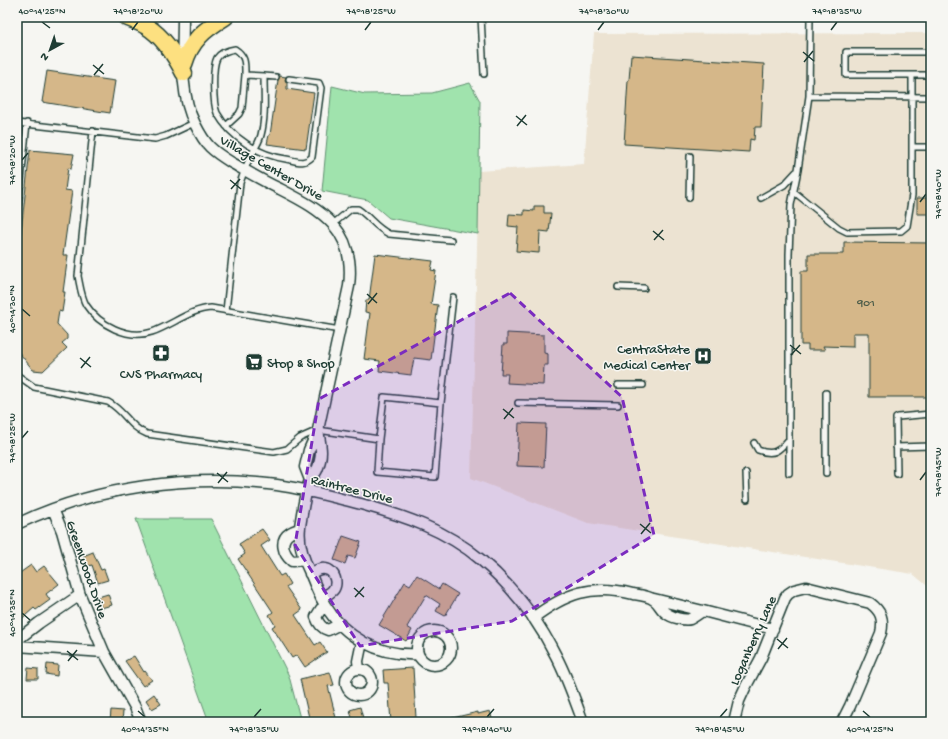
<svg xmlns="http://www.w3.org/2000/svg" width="948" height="739" viewBox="0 0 948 739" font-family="'Gochi Hand',sans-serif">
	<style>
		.built { fill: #ece3d2 }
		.green { fill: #a0e3ad; stroke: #609070 }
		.building { fill: #d5b789; stroke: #1f3d34 }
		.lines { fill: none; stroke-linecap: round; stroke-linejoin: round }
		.lane-casing { stroke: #1f3d34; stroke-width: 8 }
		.street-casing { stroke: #1f3d34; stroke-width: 13 }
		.primary-casing { stroke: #1f3d34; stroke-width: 19 }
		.lane { stroke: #f6f6f2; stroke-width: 5 }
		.street { stroke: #f6f6f2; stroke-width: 10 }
		.primary { stroke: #fde080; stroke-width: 16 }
		.marked { fill: #7b2cbf; fill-opacity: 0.2; stroke: #7b2cbf; stroke-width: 3; stroke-dasharray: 8 5; stroke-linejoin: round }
		.ticks { fill: none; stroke: #1f3d34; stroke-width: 1.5 }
		.labels { text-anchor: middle; stroke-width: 3; stroke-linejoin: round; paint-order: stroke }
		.number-label { font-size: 12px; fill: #4c5c49 }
		.street-label { font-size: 14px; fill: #1f3d34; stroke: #f6f6f2 }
		.poi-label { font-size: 14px; fill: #1f3d34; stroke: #f6f6f2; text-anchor: end }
		.neatline { fill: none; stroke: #1f3d34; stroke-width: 1.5 }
		.ticks-label { font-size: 10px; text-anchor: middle; fill: #1f3d34 }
	</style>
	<rect width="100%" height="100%" fill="#f6f6f2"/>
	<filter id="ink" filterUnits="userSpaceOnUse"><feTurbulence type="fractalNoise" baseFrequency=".025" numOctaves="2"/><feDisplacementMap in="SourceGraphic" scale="8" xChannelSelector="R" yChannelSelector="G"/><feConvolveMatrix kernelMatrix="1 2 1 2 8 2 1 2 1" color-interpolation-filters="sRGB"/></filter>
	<g filter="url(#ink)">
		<path class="built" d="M 931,33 L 931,589 L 913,574 L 588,523 L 471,478 L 479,171 L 584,164 L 594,34 Z"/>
		<path class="green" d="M 470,83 L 480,101 L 478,234 L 389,218 L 368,200 L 322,191 L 332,86 L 365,94 L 432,93 Z
			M 136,519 L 211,519 L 289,676 L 301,722 L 209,722 Z"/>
		<path class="building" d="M 631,55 L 764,64 L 761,127 L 755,127 L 754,140 L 750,139 L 749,152 L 624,144 L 628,80 L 629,80 Z
			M 47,71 L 115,81 L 110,113 L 42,102 Z
			M 280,76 L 286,77 L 285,80 L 287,83 L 287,89 L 314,93 L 306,149 L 267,144 L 269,135 L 270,135 L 278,80 Z
			M 30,150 L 74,154 L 71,169 L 68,168 L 65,190 L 72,191 L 63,255 L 68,255 L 63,292 L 65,292 L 62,312 L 59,311 L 57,324 L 67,335 L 67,339 L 62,343 L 67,348 L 43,371 L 33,370 L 17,350 L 17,268 Z
			M 917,198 L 931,198 L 931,214 L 917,214 Z
			M 534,206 L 544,206 L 544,213 L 551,213 L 549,232 L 540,231 L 539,253 L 516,251 L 518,227 L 508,226 L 509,214 L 524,215 L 524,210 L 534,211 Z
			M 844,242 L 931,243 L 931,358 L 928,358 L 928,397 L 869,397 L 869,333 L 853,333 L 853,347 L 823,346 L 825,350 L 808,350 L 808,345 L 801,345 L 801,271 L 808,271 L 808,254 L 844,254 Z
			M 375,254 L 433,261 L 431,270 L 436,271 L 431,304 L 438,305 L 431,360 L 414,358 L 411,375 L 379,371 L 380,361 L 364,359 L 370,313 L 365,312 L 366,300 L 369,300 Z
			M 507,333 L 544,335 L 544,353 L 548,354 L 548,365 L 544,365 L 543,385 L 507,383 L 508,374 L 501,374 L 503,344 L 507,344 Z
			M 519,423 L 546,424 L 544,467 L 517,466 Z
			M 262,529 L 270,540 L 261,546 L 280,576 L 284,574 L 290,584 L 286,587 L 302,610 L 295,615 L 315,645 L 320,642 L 327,652 L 305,667 L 297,655 L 292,658 L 272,627 L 275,625 L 269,615 L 273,612 L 238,559 L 245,554 L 239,544 Z
			M 343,536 L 361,542 L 355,558 L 348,556 L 345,564 L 334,560 Z
			M 93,552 L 101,570 L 104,569 L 108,580 L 98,583 L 92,565 L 88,566 L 83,556 Z
			M 31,565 L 36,572 L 44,566 L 59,584 L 46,594 L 50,600 L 36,610 L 34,608 L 17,623 L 17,575 Z
			M 417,575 L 439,589 L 442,584 L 458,594 L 445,616 L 436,611 L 440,604 L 426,595 L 407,627 L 412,630 L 406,641 L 379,625 L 405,582 L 410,585 Z
			M 108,594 L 112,605 L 101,608 L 98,597 Z
			M 134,656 L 144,672 L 145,671 L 152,680 L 143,686 L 125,661 Z
			M 47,664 L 58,665 L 57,676 L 46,674 Z
			M 28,668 L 38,669 L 38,679 L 27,679 Z
			M 413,668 L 416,718 L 408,719 L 408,722 L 391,722 L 388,683 L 384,683 L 383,670 Z
			M 330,672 L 334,685 L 328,686 L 337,722 L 310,722 L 300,679 Z
			M 154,694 L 161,704 L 152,709 L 146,700 Z
			M 360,707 L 364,722 L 353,722 L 350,710 Z
			M 111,710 L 123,711 L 122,722 L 110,722 Z
			M 490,711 L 493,722 L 448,722 L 448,719 L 478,712 L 478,714 Z"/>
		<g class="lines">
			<defs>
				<path id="lane" d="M 481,17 L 484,74
					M 931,52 L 846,52 L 846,75 L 931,75
					M 264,76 L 276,77
					M 809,96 L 931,97
					M 17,123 L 155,139 L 166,136 L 194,123
					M 226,126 L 239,114 L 242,108 L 245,75
					M 93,131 L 78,276 C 80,285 81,296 86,305 C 99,325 128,340 152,332 C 172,325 191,309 211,308 L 340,330
					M 912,147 L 931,147
					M 793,191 L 839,228 L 847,232 L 901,231 L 907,226 L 912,195 L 912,75
					M 689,198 L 690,156
					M 761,198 L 784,185 L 796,172
					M 17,218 L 27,123
					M 333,224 L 351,209 L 358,209 C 370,217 375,227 389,234 L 451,240
					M 618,287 L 644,288
					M 226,311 L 240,183 C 243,174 246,166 250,157 C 254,150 259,143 261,135 C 266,116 264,96 264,76 L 245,75 C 245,64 246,56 235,49 C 228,50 221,52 217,58 C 212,67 213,104 217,113 C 231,138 259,155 286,159 C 297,161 304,165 312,157 L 321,88 L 319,83 L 289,79
					M 17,375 L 34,387 L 108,402 C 125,411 129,427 147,434 L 274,452 L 287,449 L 300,438 L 318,430 L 379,439 L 384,397 L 441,403 L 453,297
					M 618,385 L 643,385
					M 518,403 L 618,405
					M 379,439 L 377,472 L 435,477 L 441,403
					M 754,443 L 758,450 C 774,456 779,451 789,439
					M 896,447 L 931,446
					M 746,473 L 747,499
					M 789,473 L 789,254 L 791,205 L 798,170 L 809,96 L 810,17
					M 826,473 L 826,393
					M 897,474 L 896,418 L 898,417 L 931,414"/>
				<path id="street" d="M 183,17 C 183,50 179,94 195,124 C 199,132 204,141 210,147 C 216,153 224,158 232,163 C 248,172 263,181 280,189 C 323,211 356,230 349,286 L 318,430 L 309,450 L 305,467 L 310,480
					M 318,430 C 319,437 321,445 321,452 C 321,457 319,465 317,470 C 315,474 311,478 309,483 C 304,497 302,513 300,527 C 298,543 304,561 311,575 C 315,585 319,595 325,605 C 345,638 379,656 417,654
					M 53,509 L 62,531 L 80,595 L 104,652 L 135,707 L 141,722
					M 17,524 C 97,486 189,474 277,485 C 305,489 333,497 361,504 C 404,516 446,530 480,559 C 511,585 538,620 556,656 C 567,677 575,700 583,722
					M 299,529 C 296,530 293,531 290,533 C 279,540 283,554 292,561 L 304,560
					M 310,574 C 315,571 320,568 325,569 C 335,570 339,585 332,591 C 329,594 324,596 321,598
					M 654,599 L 703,611
					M 325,606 L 321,609 L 316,617 C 318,623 321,628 328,630 L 340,624
					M 533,618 C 566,593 591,584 633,594 C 639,595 649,596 654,600 C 659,603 661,610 666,613 C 671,617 684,621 690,619 C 694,617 699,613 703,611 L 773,629
					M417 648a17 17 0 1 1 34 0a17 17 0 1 1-34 0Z
					M 17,640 L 39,623 L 80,595
					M 17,646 L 104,652
					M346 682a13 13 0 1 1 26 0a13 13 0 1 1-26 0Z
					M 359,669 L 358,661 L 362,642
					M 734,722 L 739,701 L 745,688 L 761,658 L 785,598 L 788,594 L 794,590 L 806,587 L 870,603 C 881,611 884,619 881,633 L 850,706 L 842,722"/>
				<path id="primary" d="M 126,17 C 132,20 140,22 146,26 C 164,37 175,55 184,73
					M 184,64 C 191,40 204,30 225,17"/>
			</defs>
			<use href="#lane" class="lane-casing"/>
			<use href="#street" class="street-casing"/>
			<use href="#primary" class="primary-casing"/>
			<use href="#lane" class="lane"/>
			<use href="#street" class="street"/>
			<use href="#primary" class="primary"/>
		</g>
	</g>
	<path class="marked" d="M 510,293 L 622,397 L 654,535 L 512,621 L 360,646 L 295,545 L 319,399 Z"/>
	<path class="ticks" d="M 42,22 L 50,28M 132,30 L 138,22M 365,30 L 371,22M 598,30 L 604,22M 831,30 L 837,22M 803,52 L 814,61M 804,62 L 813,51M 93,65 L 104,74M 94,75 L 103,64M 516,116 L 527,125M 517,126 L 526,115M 22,160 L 28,153M 230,180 L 241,189M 231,189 L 240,179M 920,202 L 926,194M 653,231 L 664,240M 654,240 L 663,230M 367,294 L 377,303M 368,304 L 377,293M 22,309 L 30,316M 790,345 L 801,354M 791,355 L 800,345M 80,358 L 91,367M 81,368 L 90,357M 503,409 L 514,418M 504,419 L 513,408M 22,438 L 28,431M 217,473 L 228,482M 920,480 L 926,472M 218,483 L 227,472M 640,524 L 651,533M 641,534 L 650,523M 354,588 L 364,597M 355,597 L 364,587M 22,613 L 30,620M 777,639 L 788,648M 778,649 L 787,638M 67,651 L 78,660M 68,661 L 77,650M 138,711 L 145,717M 863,711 L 870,717M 254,717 L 261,709M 487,717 L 494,709M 720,717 L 727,709"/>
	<defs>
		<symbol id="pharmacy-square" viewBox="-11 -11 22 22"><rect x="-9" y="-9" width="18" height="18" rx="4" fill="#1f3d34" stroke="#f6f6f2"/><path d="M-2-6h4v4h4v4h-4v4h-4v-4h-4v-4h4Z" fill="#fff"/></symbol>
		<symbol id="hospital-square" viewBox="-11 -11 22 22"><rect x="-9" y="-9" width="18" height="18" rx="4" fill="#1f3d34" stroke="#f6f6f2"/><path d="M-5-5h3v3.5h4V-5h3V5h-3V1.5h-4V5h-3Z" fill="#fff"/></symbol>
		<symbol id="supermarket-square" viewBox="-11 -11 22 22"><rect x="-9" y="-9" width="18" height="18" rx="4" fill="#1f3d34" stroke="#f6f6f2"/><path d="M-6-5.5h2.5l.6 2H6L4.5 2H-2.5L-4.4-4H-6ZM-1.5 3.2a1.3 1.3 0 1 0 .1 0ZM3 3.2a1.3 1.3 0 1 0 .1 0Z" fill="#fff"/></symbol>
	</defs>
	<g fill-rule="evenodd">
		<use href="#pharmacy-square" x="151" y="343" width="20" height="20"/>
		<use href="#hospital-square" x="693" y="346" width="20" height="20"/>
		<use href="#supermarket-square" x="244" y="352" width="20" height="20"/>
	</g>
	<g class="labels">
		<g class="number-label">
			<text x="866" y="306">901</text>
		</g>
		<g class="street-label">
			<text transform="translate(272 167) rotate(30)" y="5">Village Center Drive</text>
			<text transform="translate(352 488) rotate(14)" y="5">Raintree Drive</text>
			<text transform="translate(88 569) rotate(71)" y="5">Greenwood Drive</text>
			<text transform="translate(752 640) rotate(-66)" y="5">Loganberry Lane</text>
		</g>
		<g class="poi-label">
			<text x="690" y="353">CentraState<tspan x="690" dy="16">Medical Center</tspan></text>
			<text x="267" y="367" text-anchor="start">Stop &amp; Shop</text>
			<text x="161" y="378" text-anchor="middle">CVS Pharmacy</text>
		</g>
	</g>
	<rect width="948" height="739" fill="none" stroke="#f6f6f2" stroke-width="44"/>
	<g transform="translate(50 50) rotate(220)" stroke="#f6f6f2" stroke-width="3" paint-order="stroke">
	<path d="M0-3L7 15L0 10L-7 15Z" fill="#1f3d34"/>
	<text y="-6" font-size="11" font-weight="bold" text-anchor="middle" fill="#1f3d34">N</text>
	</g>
	<rect x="22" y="22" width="904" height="695" class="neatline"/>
	<g class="ticks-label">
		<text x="42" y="14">40°14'25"N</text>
		<text x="138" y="14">74°18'20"W</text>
		<text x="371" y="14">74°18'25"W</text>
		<text x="604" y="14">74°18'30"W</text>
		<text x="837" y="14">74°18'35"W</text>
		<text transform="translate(11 160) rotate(-90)" y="4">74°18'20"W</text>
		<text transform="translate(937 194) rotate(-90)" y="4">74°18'40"W</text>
		<text transform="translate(11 309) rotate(-90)" y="4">40°14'30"N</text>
		<text transform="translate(11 438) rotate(-90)" y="4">74°18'25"W</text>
		<text transform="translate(937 472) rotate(-90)" y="4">74°18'45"W</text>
		<text transform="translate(11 613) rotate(-90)" y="4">40°14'35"N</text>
		<text x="145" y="732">40°14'35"N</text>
		<text x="254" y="732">74°18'35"W</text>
		<text x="487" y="732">74°18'40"W</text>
		<text x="720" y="732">74°18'45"W</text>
		<text x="870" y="732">40°14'25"N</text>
	</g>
</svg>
